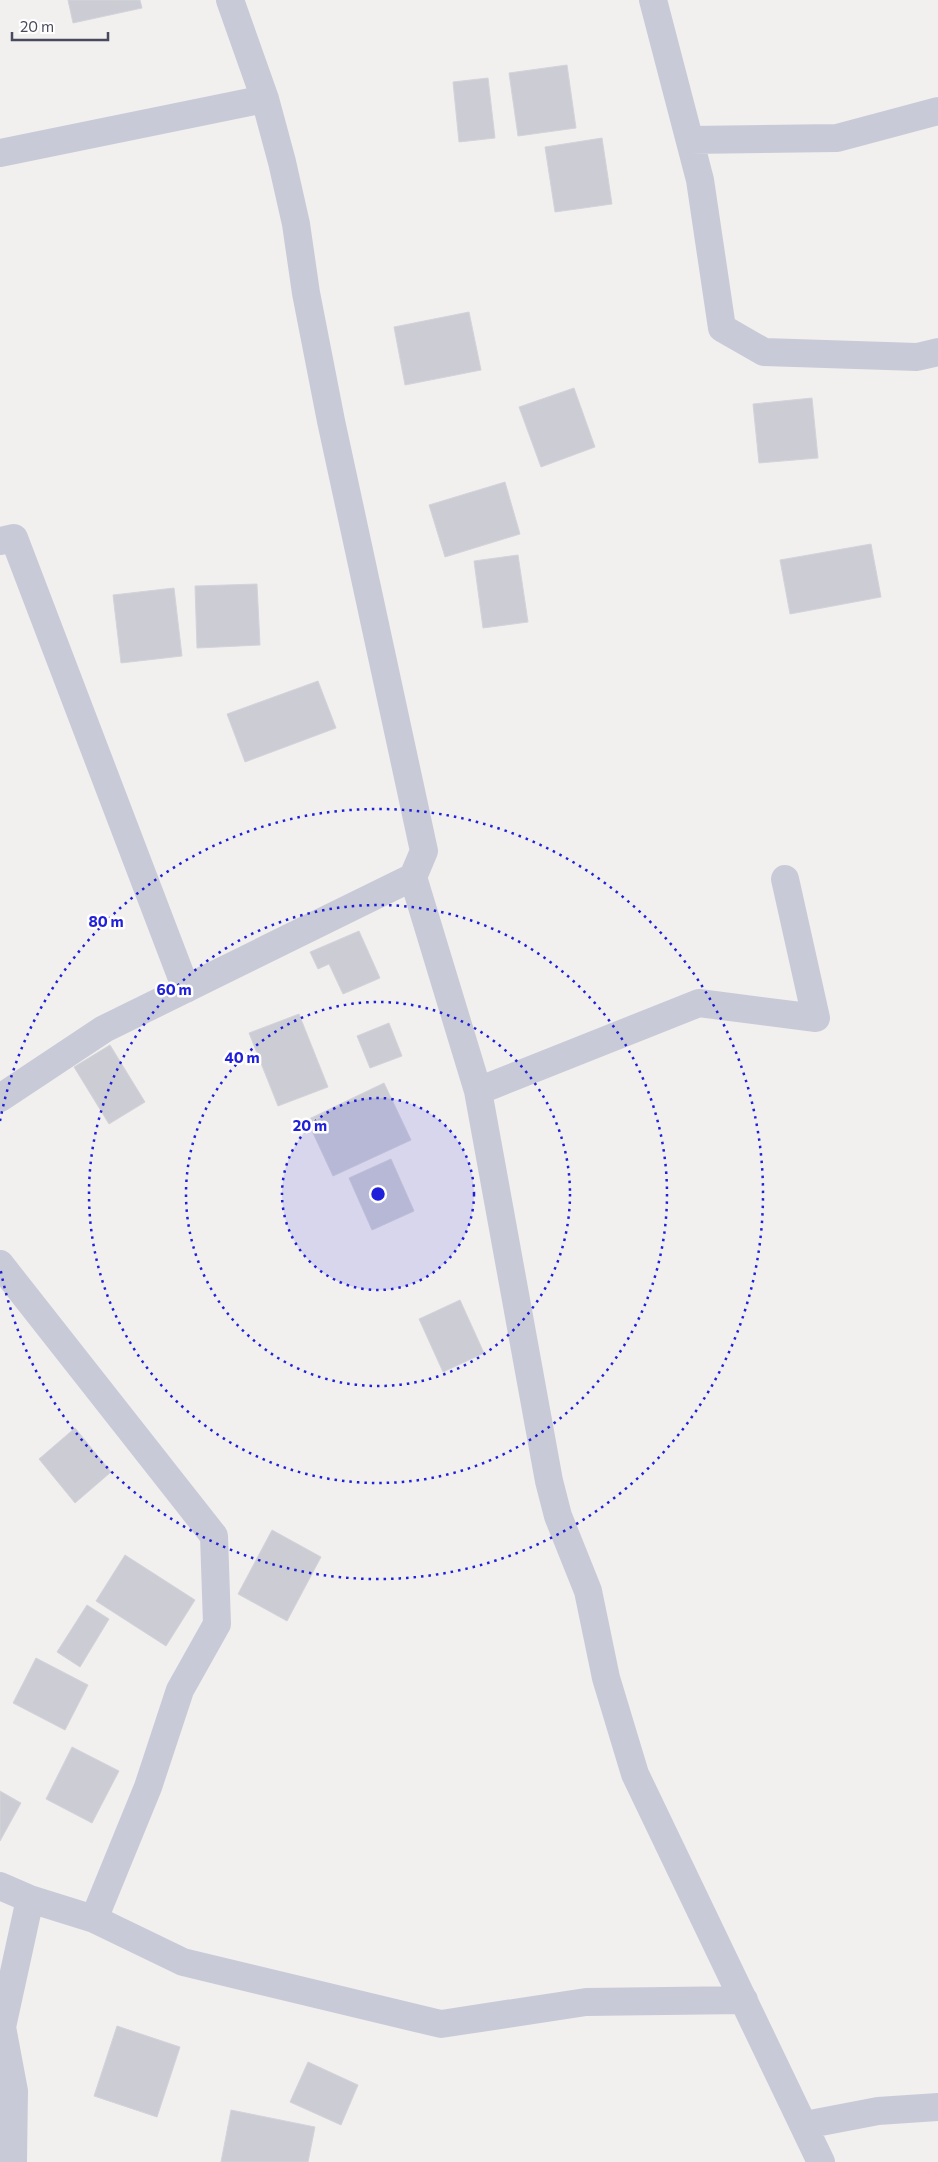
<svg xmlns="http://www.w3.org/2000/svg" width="938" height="2162" viewBox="0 0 938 2162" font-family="Commissioner,sans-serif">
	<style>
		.building { fill: #cccdd4; stroke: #d4d3da }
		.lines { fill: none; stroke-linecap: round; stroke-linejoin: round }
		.street { stroke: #c9cad8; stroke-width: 28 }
		.ring { fill: none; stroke: #2020da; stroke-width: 2.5; stroke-dasharray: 2.5 5 }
		.centre { fill: #2020da; stroke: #fff; stroke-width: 2.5 }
		.ring-label { font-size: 15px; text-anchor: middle; font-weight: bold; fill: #2020da; stroke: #fff; stroke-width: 5; stroke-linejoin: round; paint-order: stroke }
	</style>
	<rect width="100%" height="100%" fill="#f1f0ef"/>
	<path class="building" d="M 68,0 L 140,0 L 142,8 L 73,23 Z
		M 567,65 L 576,128 L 518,136 L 509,73 Z
		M 488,78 L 495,138 L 459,142 L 453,82 Z
		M 602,138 L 612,204 L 555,212 L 545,147 Z
		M 469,312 L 481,370 L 405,385 L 394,327 Z
		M 574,388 L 595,447 L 541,467 L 519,407 Z
		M 812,398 L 818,458 L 759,463 L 753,404 Z
		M 505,482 L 520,534 L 445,557 L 429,505 Z
		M 871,544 L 881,597 L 790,614 L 780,560 Z
		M 518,555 L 528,622 L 483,628 L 474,561 Z
		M 257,584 L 260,645 L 197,648 L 195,586 Z
		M 174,588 L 182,656 L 121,663 L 113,595 Z
		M 318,681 L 336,728 L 245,762 L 227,714 Z
		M 359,931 L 380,978 L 343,994 L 329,964 L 318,969 L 310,952 Z
		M 299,1014 L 328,1087 L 278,1106 L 249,1033 Z
		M 389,1023 L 402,1056 L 370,1068 L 357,1036 Z
		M 110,1045 L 145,1102 L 109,1124 L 74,1067 Z
		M 384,1083 L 411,1140 L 333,1176 L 307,1120 Z
		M 391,1159 L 414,1211 L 372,1230 L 349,1178 Z
		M 460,1300 L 484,1353 L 443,1372 L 419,1319 Z
		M 75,1428 L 111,1472 L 75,1503 L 39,1459 Z
		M 272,1530 L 321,1557 L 287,1621 L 238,1594 Z
		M 125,1555 L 195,1600 L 166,1646 L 96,1601 Z
		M 87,1605 L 109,1619 L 80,1667 L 57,1652 Z
		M 36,1658 L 88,1685 L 65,1730 L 13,1703 Z
		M 72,1747 L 119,1771 L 92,1823 L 46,1799 Z
		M 0,1791 L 21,1803 L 0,1841 Z
		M 117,2026 L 180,2047 L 157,2117 L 94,2096 Z
		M 308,2062 L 358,2085 L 341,2125 L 290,2102 Z
		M 231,2110 L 315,2127 L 308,2162 L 221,2162 Z"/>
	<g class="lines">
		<path class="street" d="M 230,0 L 265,99 L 282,162 L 296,224 L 306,293 L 331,421 L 424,851 L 413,877 L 478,1091 L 549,1481 L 558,1516 L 588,1591 L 606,1678 L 635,1774 L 821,2162
			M 653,0 L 700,180 L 722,328 L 764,352 L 917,357 L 938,352
			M 690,140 L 837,138 L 938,111
			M 0,153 L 265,99
			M 0,541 L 14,538 L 186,989
			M 478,1091 L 699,1003 L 816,1018 L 785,879
			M 0,1098 L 104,1029 L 413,877
			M 0,1264 L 214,1536 L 217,1624 L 180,1690 L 148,1787 L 94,1919
			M 0,1886 L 30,1899
			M 805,2125 L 878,2111 L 938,2107
			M 13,2162 L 14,2091 L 2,2027 L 30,1899 L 94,1919 L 183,1962 L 441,2024 L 586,2002 L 744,2000"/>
	</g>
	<circle cx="378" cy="1194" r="96" fill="#2020da" fill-opacity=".12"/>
	<g class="ring">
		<circle cx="378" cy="1194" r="96"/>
		<circle cx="378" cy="1194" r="192"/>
		<circle cx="378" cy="1194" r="289"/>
		<path d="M0 1121A385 385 0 1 1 0 1267"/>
	</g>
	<circle cx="378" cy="1194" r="8" class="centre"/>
	<g class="ring-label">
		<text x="106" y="927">80 m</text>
		<text x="174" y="995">60 m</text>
		<text x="242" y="1063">40 m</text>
		<text x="310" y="1131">20 m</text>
	</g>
	<path d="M12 32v8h96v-8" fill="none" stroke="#48495c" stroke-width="2.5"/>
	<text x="20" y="32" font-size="15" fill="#48495c" stroke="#ffffff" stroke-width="4" paint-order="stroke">20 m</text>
</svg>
